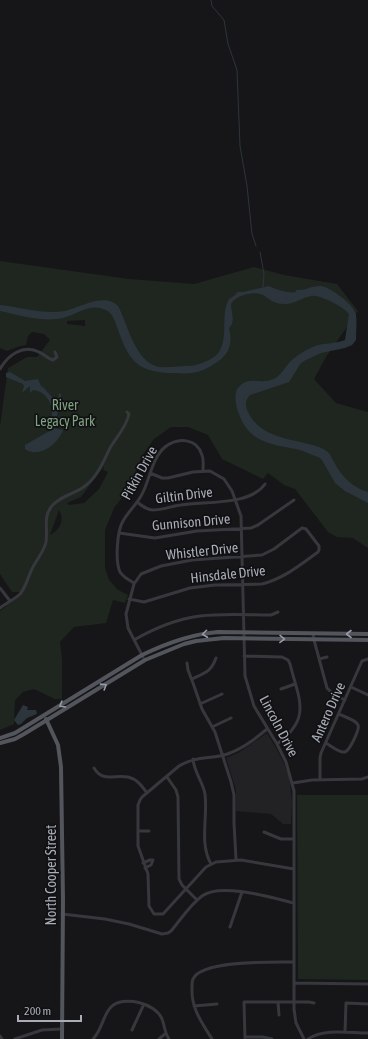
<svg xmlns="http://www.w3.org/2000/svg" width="368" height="1039" viewBox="0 0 368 1039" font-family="'Asap Condensed',sans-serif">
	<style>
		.built { fill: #222225 }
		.green { fill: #1e261f; fill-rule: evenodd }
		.water { fill: #2c353c }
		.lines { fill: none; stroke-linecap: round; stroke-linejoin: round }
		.stream { stroke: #2c353c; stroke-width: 1 }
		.minor { stroke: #37383d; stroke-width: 3 }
		.major { stroke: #53555c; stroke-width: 4 }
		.oneway { stroke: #979ba6 }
		.labels { text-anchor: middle; stroke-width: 3.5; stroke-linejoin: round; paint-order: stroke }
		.park-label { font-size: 14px; fill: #7fa381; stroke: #111113 }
		.street-label { font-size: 14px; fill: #a8adb8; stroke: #111113 }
	</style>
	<rect width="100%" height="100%" fill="#161618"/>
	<path class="built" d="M 267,733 L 276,748 L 284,763 L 289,777 L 292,801 L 291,824 L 283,824 L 271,814 L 236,811 L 236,790 L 226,758 L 238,753 Z"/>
	<path class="green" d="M 0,261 L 129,279 L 194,284 L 254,267 L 284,275 L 337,284 L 358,311 L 326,357 L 314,379 L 336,403 L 368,412 L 368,548 L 353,538 L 337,537 L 328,532 L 295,489 L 284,485 L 268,473 L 263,479 L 222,459 L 208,435 L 188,427 L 171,427 L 154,439 L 142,456 L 127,491 L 114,508 L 105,530 L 105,568 L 109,580 L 118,590 L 128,595 L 125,603 L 113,600 L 106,623 L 74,627 L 60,642 L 62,659 L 62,699 L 55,699 L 34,689 L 23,692 L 15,700 L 14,724 L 0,730 L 0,611 L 19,596 L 23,592 L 12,592 L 0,574 L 0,426 L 8,368 L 27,357 L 37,357 L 50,340 L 44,334 L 32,332 L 28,336 L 26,345 L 17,347 L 7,351 L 0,348 ZM 85,320 L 85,326 L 67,324 L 67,321 ZM 104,466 L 103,470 L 108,472 L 99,489 L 84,503 L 69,505 L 67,503 L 81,497 ZM 59,510 C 65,520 60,530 50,535 Z
		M 297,795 L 368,795 L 368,980 L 298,979 Z"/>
	<path class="water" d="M 269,286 C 274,289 290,294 296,292 L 296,290 C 306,291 312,285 321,286 C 330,287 355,305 356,315 C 357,322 356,333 356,340 L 352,345 L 345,348 L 321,353 L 306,360 L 301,363 L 289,382 L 250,395 C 245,400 245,406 248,412 C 257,431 277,437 296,441 C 307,444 319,445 328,452 C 331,455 332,459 334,462 C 341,476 353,488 368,492 L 368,503 L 345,491 L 335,483 L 322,460 L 320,458 C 312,455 304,451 296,449 C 270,444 249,442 239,414 C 236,407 234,397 237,389 C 248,375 258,384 271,380 C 282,377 285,365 293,359 C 299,354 308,349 315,346 C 324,343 335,344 345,340 L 349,314 C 344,307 319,294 311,296 C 301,298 293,305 284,304 C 264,303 268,288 244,295 C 238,297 234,299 231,304 C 231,312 236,322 229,328 C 232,340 231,352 220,360 C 200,374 195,374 171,373 C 135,372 128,358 117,327 C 114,319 112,311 103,309 C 86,303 73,318 57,319 C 38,321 18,315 0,311 L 0,305 C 20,307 45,315 65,311 C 80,308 104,292 118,306 C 128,325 135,362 159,367 C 167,368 177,366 186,366 C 195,367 214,360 219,352 C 229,336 220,315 229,299 L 235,295 L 238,292 L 243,292 Z
		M 10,372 L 25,381 L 38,379 L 41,386 L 44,388 L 58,404 L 57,405 L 60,405 L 58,399 L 59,393 L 61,394 L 62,406 L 58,406 L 57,409 L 61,409 L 62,411 L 58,411 L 57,417 L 62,417 L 61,421 L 58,422 L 54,428 L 63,430 C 58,444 39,459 25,449 L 25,445 L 53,429 C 49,424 53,418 52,412 C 52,401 44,391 33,390 L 30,393 L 30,386 L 22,393 L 24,386 L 23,384 L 6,377 L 6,373 Z
		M 23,705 L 28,707 L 27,710 L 36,710 L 37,714 L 27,718 L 21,724 L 18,725 L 14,720 Z"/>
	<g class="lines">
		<path class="stream" d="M 211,0 L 212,6 L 224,20 L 228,44 L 237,70 L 240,146 L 247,186 L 252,234 L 256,246
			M 260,252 L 264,274 L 263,287"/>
		<path class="minor" d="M 0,369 C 8,355 23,344 39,352 C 44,354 48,359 53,360 L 57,357 L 55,352
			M 150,473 L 162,478 L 168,478 L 193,472 L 210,471 L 224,479 L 232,491 L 241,516 L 245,676 L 254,706 L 277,744 L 286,762 L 294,791 L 294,1009 L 296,1023 L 304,1039
			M 137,502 C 142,506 147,510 153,510 C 162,510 172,506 181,505 C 204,501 250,506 265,484
			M 119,533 L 155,538 L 197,531 L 251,528 L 258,525 L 294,500
			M 134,583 C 129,580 123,577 120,572 C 115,561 117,531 123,521 C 128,512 136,505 141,496 C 150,481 151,459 165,447 C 178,437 197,438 202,455 C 204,460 203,465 203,470
			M 0,588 L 10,601
			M 129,599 L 144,602 L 190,588 L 215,585 L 262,584 C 283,579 300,565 318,552 L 319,550 L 319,546 L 306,529 L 302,528 L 274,549 L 262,555 L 192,560 L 161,566 L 141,574 L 134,584 L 126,614 L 128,628 L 143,657
			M 0,608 C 6,603 15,599 20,594 C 26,587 28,577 32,569 C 36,560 44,552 46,542 C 48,529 43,518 51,507 C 59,496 75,494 85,486 C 98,476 103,462 110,448 C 117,436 126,428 129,414 L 127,412
			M 313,634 L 314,640 L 327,688 L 333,694 L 345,700
			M 134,640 C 153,629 177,619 200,616 C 223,613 248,615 271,615 L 278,612
			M 244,656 L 282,657 L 288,660 L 290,664 C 299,700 312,718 277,744
			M 319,659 L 327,657
			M 187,663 L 188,670 L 193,683 L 202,709 L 215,732 L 231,782 L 234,795 L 234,823 L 236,859
			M 192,679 C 205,673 211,672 216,658
			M 351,687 L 368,695
			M 281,689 L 295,684
			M 200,704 L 222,694
			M 212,727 L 231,718
			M 267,729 C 256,738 244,748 230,753 C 213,760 197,755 179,766 L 142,797 L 140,800 L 138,805 L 138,846 L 148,874 L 149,906 L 154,914 L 163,914 L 206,867 L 216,862 L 241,860 L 294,869
			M 326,743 C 331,746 339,753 345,752 C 350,750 360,729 358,725 C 355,719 344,717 339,714
			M 193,759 C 194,772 203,782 205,794 C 208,817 199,843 211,864
			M 94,768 C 103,783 114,774 128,777 C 137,779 142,786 147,793
			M 167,777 L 176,790 L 178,797 L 179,879 L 182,885 L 197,900
			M 320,780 L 320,758 L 321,753 L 362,661 L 368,659
			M 293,783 L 312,780 L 362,779 L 368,777
			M 138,831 L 149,831
			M 264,832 L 281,839 L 294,839
			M 143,863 L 150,860 L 153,860 L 151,865 L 145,868
			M 62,914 L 105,919 L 129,924 L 162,934 L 168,933 L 171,931 C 181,919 190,905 202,896 C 221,882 273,898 294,903
			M 230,927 L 242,892
			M 294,983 L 368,984
			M 278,1002 L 279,1015
			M 194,1006 L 217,1004
			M 132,1030 L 144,1004
			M 345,1032 L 346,1003 L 368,1004
			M 0,1036 L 2,1039
			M 245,1037 L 263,1037 L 272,1039
			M 15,1039 L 42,1030 L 62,1029
			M 93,1039 C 102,1030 103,1015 111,1007 C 123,995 156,1003 162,1019 C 165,1026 164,1032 169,1039
			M 159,1039 L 165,1034
			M 212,1039 C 202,1023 191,1008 192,988 C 192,985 192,981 193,979 C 201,960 275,962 294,962
			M 245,1039 L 244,1002 L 309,1002 L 314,1003
			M 308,1039 C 325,1028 349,1033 368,1033"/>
		<path class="major" d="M 46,719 L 58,745 L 61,767 L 63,900 L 62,1039
			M 0,738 L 15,733 L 142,655 C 167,643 191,634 218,632 L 368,634
			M 0,743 L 15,739 L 24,734 L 145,660 L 184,644 L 196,641 L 224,638 L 368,640"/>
	</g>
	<defs><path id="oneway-chevron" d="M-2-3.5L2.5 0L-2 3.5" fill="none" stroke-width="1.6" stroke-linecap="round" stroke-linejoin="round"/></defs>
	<g class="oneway">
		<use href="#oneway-chevron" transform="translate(205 634) rotate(173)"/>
		<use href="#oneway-chevron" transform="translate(349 634) rotate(-180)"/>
		<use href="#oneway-chevron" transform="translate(282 639) rotate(1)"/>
		<use href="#oneway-chevron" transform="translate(104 686) rotate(-32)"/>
		<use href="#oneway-chevron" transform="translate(62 705) rotate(149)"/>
	</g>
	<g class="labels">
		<g class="park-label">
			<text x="65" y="410">River<tspan x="65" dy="16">Legacy Park</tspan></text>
		</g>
		<g class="street-label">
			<text transform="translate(139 473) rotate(-61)" y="5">Pitkin Drive</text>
			<text transform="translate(184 495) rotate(-7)" y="5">Giltin Drive</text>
			<text transform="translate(191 522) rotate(-5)" y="5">Gunnison Drive</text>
			<text transform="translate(202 551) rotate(-6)" y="5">Whistler Drive</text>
			<text transform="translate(228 574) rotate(-6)" y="5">Hinsdale Drive</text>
			<text transform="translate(328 712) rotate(-66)" y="5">Antero Drive</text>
			<text transform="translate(279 726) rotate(62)" y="5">Lincoln Drive</text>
			<text transform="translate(51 875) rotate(-90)" y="5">North Cooper Street</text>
		</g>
	</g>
	<path d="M18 1015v6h63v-6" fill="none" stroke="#a8adb8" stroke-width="2"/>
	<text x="24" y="1015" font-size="12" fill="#a8adb8" stroke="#111113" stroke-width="3" paint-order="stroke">200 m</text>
</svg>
